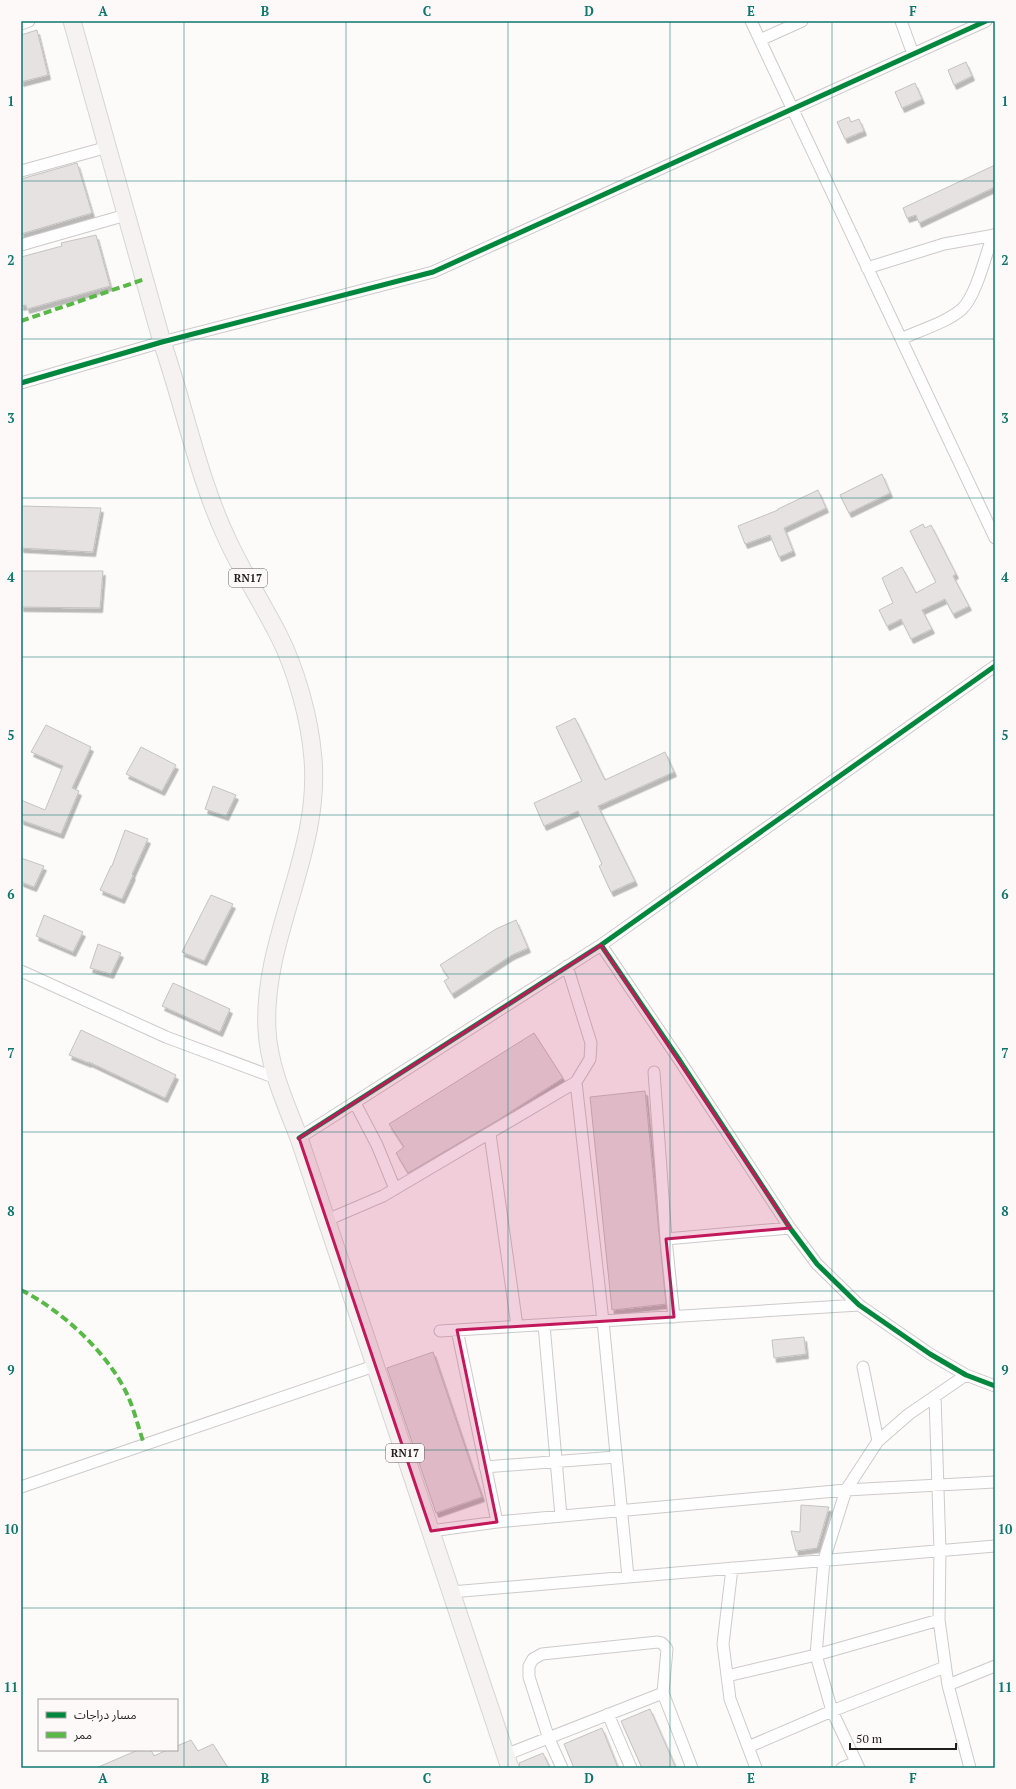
<svg xmlns="http://www.w3.org/2000/svg" width="1016" height="1789" viewBox="0 0 1016 1789" font-family="'PT Serif','Noto Sans Arabic',serif">
	<style>
		.building { fill: #e6e2e2; stroke: #c5c2c2; filter: url(#shadow) }
		.lines { fill: none; stroke-linecap: round; stroke-linejoin: round }
		.minor-casing { stroke: #cdcaca; stroke-width: 13 }
		.primary-casing { stroke: #d6d5d5; stroke-width: 19 }
		.minor { stroke: #fffefe; stroke-width: 11 }
		.primary { stroke: #f7f2f2; stroke-width: 17 }
		.quiet { stroke: #58b947; stroke-width: 4; stroke-dasharray: 8 4; stroke-linecap: butt }
		.cycleway-casing { stroke: #fef9f9; stroke-width: 8 }
		.cycleway { stroke: #00873e; stroke-width: 5 }
		.marked { fill: #c2185b; fill-opacity: 0.2; stroke: #c2185b; stroke-width: 3; stroke-linejoin: round }
		.grid { fill: none; stroke: #0f766e; stroke-width: 1; stroke-opacity: 0.55 }
		.labels { text-anchor: middle; stroke-width: 3; stroke-linejoin: round; paint-order: stroke }
		.shield { fill: #fef9f9; stroke: #646060; stroke-width: 1 }
		.shield-label { font-size: 11px; font-weight: bold; fill: #221e1e }
		.neatline { fill: none; stroke: #0f766e; stroke-width: 1.5 }
		.grid-label { font-size: 13px; text-anchor: middle; font-weight: bold; fill: #0f766e }
	</style>
	<defs>
		<filter id="shadow"><feDropShadow dx="2.5" dy="4.5" stdDeviation="0" flood-color="#0004"/></filter>
	</defs>
	<rect width="100%" height="100%" fill="#fdfafa"/>
	<path class="building" d="M 37,30 L 48,75 L 21,82 L 21,35 Z
		M 966,62 L 972,76 L 954,85 L 948,70 Z
		M 915,83 L 922,99 L 902,108 L 895,92 Z
		M 849,117 L 851,122 L 859,119 L 864,131 L 845,139 L 837,122 Z
		M 77,163 L 92,213 L 21,234 L 21,179 Z
		M 995,165 L 995,187 L 919,223 L 916,215 L 907,218 L 903,208 Z
		M 96,235 L 110,286 L 38,306 L 27,309 L 26,305 L 21,306 L 21,257 L 62,246 L 61,243 Z
		M 882,474 L 890,493 L 849,513 L 840,495 Z
		M 818,490 L 826,508 L 784,528 L 793,551 L 779,557 L 770,535 L 745,544 L 738,526 L 778,510 L 778,509 Z
		M 21,506 L 101,508 L 93,552 L 21,548 Z
		M 923,524 L 925,528 L 931,525 L 956,574 L 953,576 L 969,606 L 953,614 L 945,599 L 922,610 L 932,629 L 911,639 L 901,619 L 887,626 L 879,610 L 893,603 L 882,578 L 902,567 L 916,593 L 936,582 L 910,531 Z
		M 21,571 L 103,571 L 100,608 L 21,607 Z
		M 575,718 L 605,780 L 665,752 L 674,772 L 598,806 L 635,881 L 611,892 L 599,866 L 602,864 L 578,811 L 544,826 L 534,803 L 582,781 L 556,727 Z
		M 46,725 L 91,747 L 72,788 L 79,791 L 61,834 L 21,820 L 21,800 L 45,810 L 63,766 L 31,752 Z
		M 141,747 L 176,765 L 162,791 L 126,774 Z
		M 213,786 L 236,795 L 226,816 L 205,809 Z
		M 125,830 L 148,839 L 132,874 L 133,875 L 122,899 L 100,890 L 111,866 L 112,866 Z
		M 21,858 L 44,866 L 34,887 L 21,882 Z
		M 211,895 L 233,904 L 204,961 L 182,952 Z
		M 44,915 L 83,932 L 73,952 L 36,936 Z
		M 516,920 L 528,948 L 512,955 L 452,994 L 444,981 L 449,978 L 440,965 L 496,929 Z
		M 98,944 L 121,953 L 111,974 L 90,968 Z
		M 173,983 L 230,1009 L 220,1032 L 162,1006 Z
		M 81,1030 L 176,1075 L 165,1098 L 89,1062 L 89,1063 L 69,1055 Z
		M 534,1033 L 563,1078 L 498,1120 L 408,1173 L 396,1153 L 404,1147 L 389,1124 Z
		M 645,1091 L 666,1304 L 612,1310 L 590,1097 Z
		M 804,1337 L 806,1354 L 774,1358 L 772,1340 Z
		M 433,1352 L 482,1497 L 436,1513 L 387,1368 Z
		M 801,1505 L 829,1507 L 817,1548 L 796,1551 L 791,1531 L 800,1532 Z
		M 650,1709 L 676,1768 L 642,1768 L 621,1721 Z
		M 602,1728 L 618,1768 L 574,1768 L 564,1744 Z
		M 191,1740 L 198,1751 L 213,1744 L 228,1768 L 96,1768 L 138,1750 L 151,1750 L 154,1756 L 167,1750 L 177,1750 L 177,1746 Z
		M 543,1753 L 550,1768 L 520,1768 L 519,1763 Z"/>
	<g class="lines">
		<defs>
			<path id="minor" d="M 751,21 L 995,538
				M 901,21 L 913,54
				M 21,24 L 29,21
				M 760,40 L 802,21
				M 21,171 L 108,147
				M 21,245 L 126,215
				M 867,268 L 944,244 L 995,235
				M 901,339 C 920,330 946,323 962,309 C 976,296 986,254 993,235
				M 21,383 L 162,342 L 433,272 L 986,21
				M 601,945 L 678,1058 L 790,1228 L 817,1264 L 859,1305 L 930,1354 L 966,1375 L 995,1386
				M 21,971 L 166,1037 L 276,1078
				M 654,1072 L 666,1239 L 790,1228
				M 576,1082 L 603,1321 L 628,1577
				M 355,1103 L 377,1145 L 395,1189
				M 490,1134 L 517,1326
				M 299,1138 L 601,945 L 995,666
				M 327,1220 L 383,1196 L 576,1082 L 590,1059 L 591,1043 L 567,966
				M 666,1239 L 674,1317
				M 544,1325 L 561,1516
				M 457,1330 L 497,1522
				M 440,1331 L 859,1305
				M 863,1367 L 878,1441
				M 935,1396 L 940,1551 L 939,1620 L 948,1685 L 970,1768
				M 485,1467 L 616,1457
				M 21,1487 L 374,1366
				M 431,1531 L 497,1522 L 846,1490 L 995,1482
				M 732,1568 L 723,1644 L 730,1699 L 756,1768
				M 451,1592 L 995,1546
				M 727,1676 L 816,1655 L 939,1620
				M 948,1685 L 995,1666
				M 608,1714 L 631,1768
				M 748,1747 L 832,1711 L 945,1667
				M 505,1755 L 663,1693
				M 562,1768 L 549,1739 L 529,1677 L 529,1666 L 533,1659 L 542,1654 L 658,1642 L 662,1643 L 667,1649 L 663,1693 L 692,1768
				M 842,1768 L 856,1762
				M 859,1768 L 832,1711 L 816,1655 L 824,1560 L 846,1490 L 878,1441 L 909,1414 L 966,1375"/>
			<path id="primary" d="M 72,21 L 162,342 C 185,408 198,478 228,541 C 243,573 262,603 278,634 C 296,669 310,719 313,759 C 321,854 262,937 267,1030 C 269,1068 286,1104 299,1138 L 510,1768"/>
		</defs>
		<use href="#minor" class="minor-casing"/>
		<use href="#primary" class="primary-casing"/>
		<use href="#minor" class="minor"/>
		<use href="#primary" class="primary"/>
		<path class="quiet" d="M 21,321 L 145,279
			M 21,1290 C 61,1310 106,1351 126,1392 C 134,1408 138,1427 144,1444"/>
		<defs>
			<path id="cycleway" d="M 21,383 L 162,342 L 433,272 L 986,21
				M 601,945 L 678,1058 L 790,1228 L 817,1264 L 859,1305 L 930,1354 L 966,1375 L 995,1386
				M 299,1138 L 601,945 L 995,666"/>
		</defs>
		<use href="#cycleway" class="cycleway-casing"/>
		<use href="#cycleway" class="cycleway"/>
	</g>
	<path class="marked" d="M 601,945 L 790,1228 L 666,1239 L 674,1317 L 457,1330 L 497,1522 L 431,1531 L 299,1138 Z"/>
	<path class="grid" d="M 184,21 L 184,1768M 346,21 L 346,1768M 508,21 L 508,1768M 670,21 L 670,1768M 832,21 L 832,1768M 21,181 L 995,181M 21,339 L 995,339M 21,498 L 995,498M 21,657 L 995,657M 21,815 L 995,815M 21,974 L 995,974M 21,1132 L 995,1132M 21,1291 L 995,1291M 21,1450 L 995,1450M 21,1608 L 995,1608"/>
	<g class="labels">
		<g class="shield">
			<rect x="229" y="569" width="38" height="18" rx="3"/>
			<rect x="386" y="1444" width="38" height="18" rx="3"/>
		</g>
		<g class="shield-label">
			<text x="248" y="582">RN17</text>
			<text x="405" y="1457">RN17</text>
		</g>
	</g>
	<rect width="1016" height="1789" fill="none" stroke="#fef9f9" stroke-width="44"/>
	<rect x="38" y="1699" width="140" height="52" fill="#fef9f9" stroke="#a6a1a1"/>
	<rect x="46" y="1712" width="20" height="6" fill="#00873e" stroke="#a6a1a1"/>
	<text x="74" y="1719" font-size="12" fill="#221e1e">مسار دراجات</text>
	<rect x="46" y="1732" width="20" height="6" fill="#58b947" stroke="#a6a1a1"/>
	<text x="74" y="1739" font-size="12" fill="#221e1e">ممر</text>
	<path d="M850 1743v6h106v-6" fill="none" stroke="#221e1e" stroke-width="2"/>
	<text x="856" y="1743" font-size="12" fill="#221e1e" stroke="#fef9f9" stroke-width="3" paint-order="stroke">50 m</text>
	<rect x="22" y="22" width="972" height="1745" class="neatline"/>
	<g class="grid-label">
		<text x="103" y="16">A</text>
		<text x="265" y="16">B</text>
		<text x="427" y="16">C</text>
		<text x="589" y="16">D</text>
		<text x="751" y="16">E</text>
		<text x="913" y="16">F</text>
		<text x="11" y="106">1</text>
		<text x="1005" y="106">1</text>
		<text x="11" y="265">2</text>
		<text x="1005" y="265">2</text>
		<text x="11" y="423">3</text>
		<text x="1005" y="423">3</text>
		<text x="11" y="582">4</text>
		<text x="1005" y="582">4</text>
		<text x="11" y="740">5</text>
		<text x="1005" y="740">5</text>
		<text x="11" y="899">6</text>
		<text x="1005" y="899">6</text>
		<text x="11" y="1058">7</text>
		<text x="1005" y="1058">7</text>
		<text x="11" y="1216">8</text>
		<text x="1005" y="1216">8</text>
		<text x="11" y="1375">9</text>
		<text x="1005" y="1375">9</text>
		<text x="11" y="1534">10</text>
		<text x="1005" y="1534">10</text>
		<text x="11" y="1692">11</text>
		<text x="1005" y="1692">11</text>
		<text x="103" y="1783">A</text>
		<text x="265" y="1783">B</text>
		<text x="427" y="1783">C</text>
		<text x="589" y="1783">D</text>
		<text x="751" y="1783">E</text>
		<text x="913" y="1783">F</text>
	</g>
</svg>
